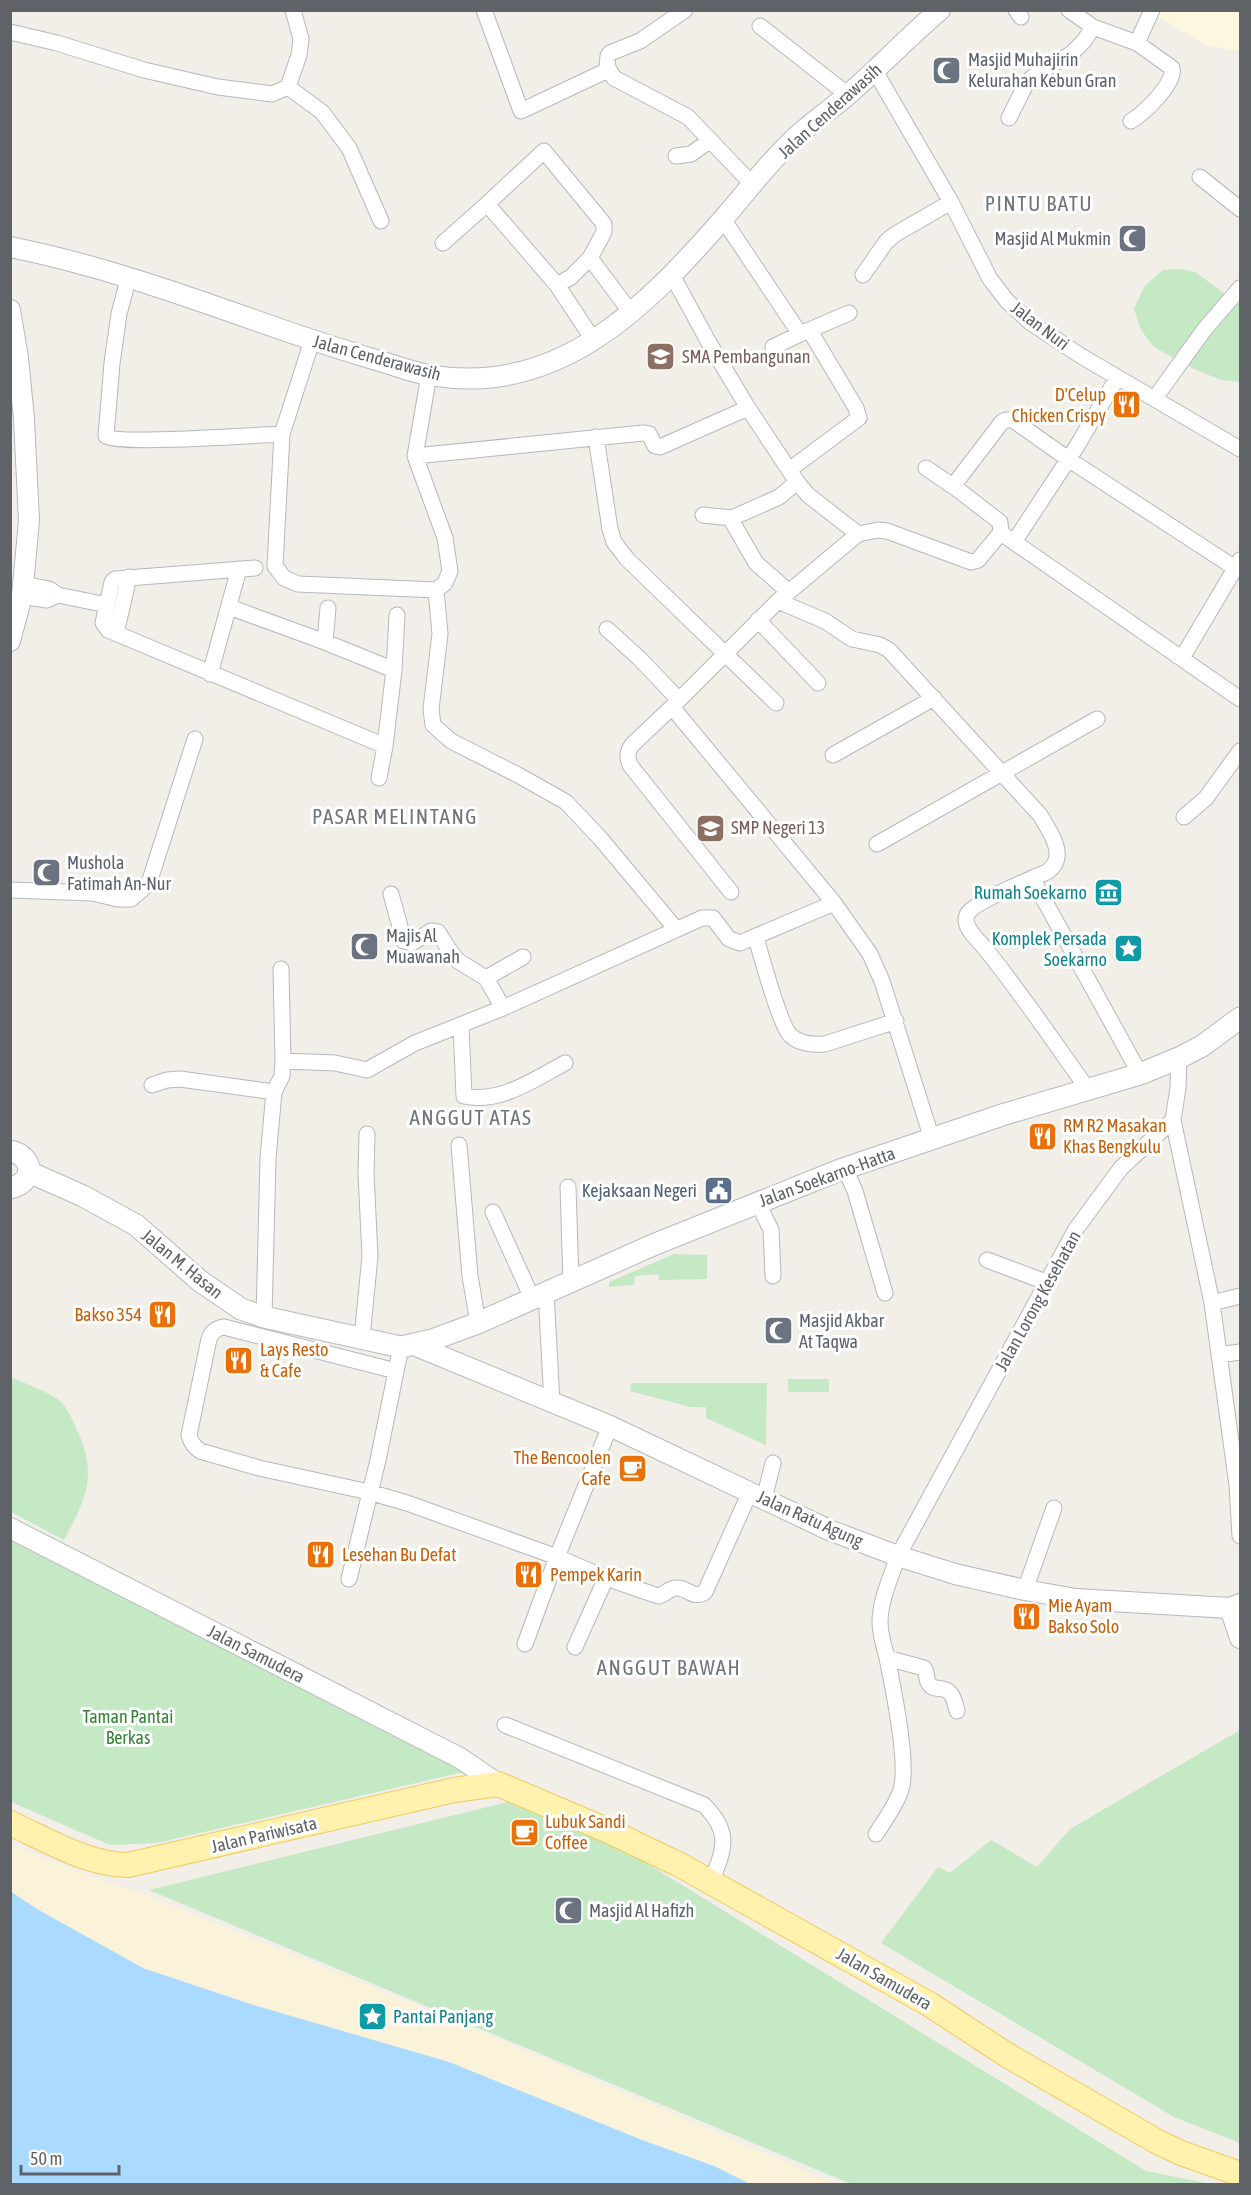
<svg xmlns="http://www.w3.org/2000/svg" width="1251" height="2195" viewBox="0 0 1251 2195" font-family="'Asap Condensed',sans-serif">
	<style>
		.commercial { fill: #fef7e0 }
		.green { fill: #c5e8c5 }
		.sand { fill: #fbf3d9 }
		.water { fill: #aadaff }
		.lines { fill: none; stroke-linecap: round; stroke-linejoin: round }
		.minor-casing { stroke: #b5b8bc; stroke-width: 17 }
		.tertiary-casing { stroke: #b5b8bc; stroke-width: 22 }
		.secondary-casing { stroke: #b6babf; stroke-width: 23 }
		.primary-casing { stroke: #f2c960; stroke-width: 26 }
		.minor { stroke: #fff; stroke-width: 15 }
		.tertiary { stroke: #fff; stroke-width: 20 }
		.secondary { stroke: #fff; stroke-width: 21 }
		.primary { stroke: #fff2af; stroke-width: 24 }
		.labels { text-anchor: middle; stroke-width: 6; stroke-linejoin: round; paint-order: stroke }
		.worship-label { font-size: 18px; fill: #5b616d; stroke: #fff; text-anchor: start }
		.street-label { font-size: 18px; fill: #5f6368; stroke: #fff }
		.education-label { font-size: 18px; fill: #785e54; stroke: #fff; text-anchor: start }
		.food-label { font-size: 18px; fill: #c56008; stroke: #fff; text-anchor: start }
		.culture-label { font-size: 18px; fill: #0d838f; stroke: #fff; text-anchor: end }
		.service-label { font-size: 18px; fill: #4e5e75; stroke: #fff; text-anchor: end }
		.park-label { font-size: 18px; fill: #348238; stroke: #fff }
		.quarter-label { font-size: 21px; letter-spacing: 1.5px; fill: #70757a; stroke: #fff }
	</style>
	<rect width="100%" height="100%" fill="#f1efe8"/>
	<path class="commercial" d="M 1149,11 L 1240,11 L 1240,51 L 1206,45 Z"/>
	<path class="green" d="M 1181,269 L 1195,272 L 1240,305 L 1240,382 L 1221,380 L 1194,369 L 1154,347 L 1141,330 L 1134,309 L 1144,287 L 1163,270 Z
		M 674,1254 L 707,1255 L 707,1279 L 659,1280 L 658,1274 L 635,1276 L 634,1285 L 609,1287 L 609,1282 Z
		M 10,1377 C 22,1382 54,1394 61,1402 C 68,1409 73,1421 77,1430 C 98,1475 86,1499 64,1540 L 11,1512 Z
		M 788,1379 L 829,1379 L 829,1392 L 788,1392 Z
		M 631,1383 L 767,1383 L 766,1445 L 706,1418 L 706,1407 L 690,1407 L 630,1391 Z
		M 10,1534 L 186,1628 L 464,1772 L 157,1843 L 110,1845 L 11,1802 Z
		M 1240,1730 L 1240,2143 L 1174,2117 L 881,1943 L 938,1867 L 950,1873 L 991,1840 L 1037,1867 L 1070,1829 Z
		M 536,1795 L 1146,2171 L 1211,2184 L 851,2184 L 149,1890 Z"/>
	<path class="sand" d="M 10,1843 L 82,1874 L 146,1895 L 475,2029 L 836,2184 L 750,2184 L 714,2166 L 642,2140 L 449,2062 L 257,2006 L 143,1968 L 37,1909 L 11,1891 Z"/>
	<path class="water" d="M 10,1891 L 37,1909 L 143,1968 L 257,2006 L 449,2062 L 642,2140 L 714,2166 L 750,2184 L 11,2184 Z"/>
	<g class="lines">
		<defs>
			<path id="minor" d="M 484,10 L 521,111 L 608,70
				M 685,10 L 640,41 L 610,53 L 608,56 L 607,66 L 614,78 L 688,117 L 752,184
				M 1016,10 L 1021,17
				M 1069,10 L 1093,27 L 1137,43 L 1172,68 C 1176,83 1143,114 1131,121
				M 760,26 L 848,95
				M 10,32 L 57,43 L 144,70 L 218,87 L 272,94 L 288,87 L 299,55 L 301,39 L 293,10
				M 1137,43 L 1152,10
				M 875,71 L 951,202 L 990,279 L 1007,301 L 1031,323 L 1081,356 L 1240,449
				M 288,87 L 322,112 L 349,148 L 381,221
				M 1009,118 L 1027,82 L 1039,72 L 1071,54 L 1084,41 L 1093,27
				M 676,156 L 691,154 L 709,141
				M 1200,177 L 1240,209
				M 723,219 L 800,334 L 849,313
				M 443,243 L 487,204
				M 590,258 L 571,277 L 557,285 L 487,204 L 544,151 L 604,224 L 604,232 L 590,258 L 632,314
				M 672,275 L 708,341 L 748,408 L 797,482 L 808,495 L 858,534
				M 863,275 L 886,242 L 894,235 L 951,202
				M 129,276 L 119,314 L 112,363 L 106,436 C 117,445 258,435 282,434
				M 557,285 L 594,341
				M 312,341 L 282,434 L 275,566 L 284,578 L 298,584 L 436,590 L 445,583 L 450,571 L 445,538 L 415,456 L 429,375
				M 773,347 L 800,334
				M 1155,398 L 1204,330 L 1240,288
				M 596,437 L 610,529 L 614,542 L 627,559 L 776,703
				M 415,456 L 643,433 L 649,434 L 655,446 L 660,447 L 748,408
				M 926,468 L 957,489 L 1000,522 L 1001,535
				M 789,470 L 859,418 L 856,408 L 810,331
				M 953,486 L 1002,422 L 1006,420 L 1013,420 L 1068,459 L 1235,568
				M 703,515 L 732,518 L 779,497 L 797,482
				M 730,518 L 756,563 L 789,592
				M 1014,542 L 1240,699
				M 255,568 L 115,579 L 112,582 L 103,623 L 108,630 L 385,746 L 394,670 L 397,615
				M 23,584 L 49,589 L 58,595 L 107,605
				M 436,590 L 440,634 L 431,709 L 433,725 L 451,741 L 518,775 L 566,802 L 600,838 L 676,929
				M 22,596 L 47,600 L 58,595
				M 778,601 L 825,621 L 852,639 L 880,645 L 889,650 L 1040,815 C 1050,832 1069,857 1047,872 C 1033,878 971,903 967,915 C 962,926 977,939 983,946 C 1020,991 1053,1041 1087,1088
				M 229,607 L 325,642 L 394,670
				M 758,620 L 818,683
				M 607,629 L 640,659 L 679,700
				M 116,633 L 129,577
				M 325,642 L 328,608
				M 1182,658 L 1240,560
				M 210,674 L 239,569
				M 672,707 L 632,745 C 627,752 627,757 630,765 L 731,892
				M 833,755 L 934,698
				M 379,778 L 385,746
				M 1184,817 L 1206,798 L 1240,751
				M 877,844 L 1097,719
				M 1032,878 L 1140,1074
				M 10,890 L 92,893 L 118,899 L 131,899 L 146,886 L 150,880 L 195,739
				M 391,894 L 404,941 L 412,943 L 431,931 L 438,932 L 450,951 L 458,961 L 486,978 L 503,1008
				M 756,938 C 761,955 780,1025 790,1035 C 799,1044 812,1045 825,1044 L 896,1021
				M 281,969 L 283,1061
				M 486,978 L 523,957
				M 461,1026 L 464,1096 C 500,1104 535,1079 565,1063
				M 152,1085 L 167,1080 L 180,1079 L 274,1092
				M 1173,1120 L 1212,1303 L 1237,1485 L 1240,1536
				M 932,1139 L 882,981 L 870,954 L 834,903 L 672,707 L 778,601 L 858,534 L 878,530 L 887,531 L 971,562 L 978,560 L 998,536 L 1004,535 L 1014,542 L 1077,446 L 1117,378
				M 459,1145 L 470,1276 L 478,1323
				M 845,1169 L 855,1191 L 885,1293
				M 568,1187 L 571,1281
				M 758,1203 L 771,1230 L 773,1276
				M 493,1212 L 532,1298
				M 987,1260 L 1046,1282
				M 546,1292 L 552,1403
				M 1212,1303 L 1240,1296
				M 264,1317 L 268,1158 L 274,1092 L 282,1076 L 283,1061 L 335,1063 L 367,1070 L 415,1043 L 503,1008 L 702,918 L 713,918 L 729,939 L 740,943 L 834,903
				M 362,1338 L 370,1256 L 366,1174 L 367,1134
				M 1219,1355 L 1240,1352
				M 396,1371 L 224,1327 C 217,1328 212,1331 209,1339 L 189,1435 C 191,1443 194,1446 200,1451 L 259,1468 L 369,1492 L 407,1503 L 557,1557 L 606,1578 L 658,1596 C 665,1595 669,1588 676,1588 C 687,1587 693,1600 705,1592 L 750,1492
				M 764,1499 L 773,1463
				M 349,1579 L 378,1460 L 401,1347
				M 1025,1590 L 1054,1508
				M 525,1644 L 557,1557 L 610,1426
				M 575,1647 L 606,1578
				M 887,1658 L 924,1668 C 927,1672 926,1677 928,1682 C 936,1697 950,1676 957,1711
				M 505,1725 L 704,1805 C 732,1833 724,1849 711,1883
				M 876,1834 C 885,1820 896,1805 901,1790 C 909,1763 893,1687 887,1658 C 884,1645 880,1635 880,1622 C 880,1600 891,1577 898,1556 L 1076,1229 L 1121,1168 L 1173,1120 L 1178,1088 L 1179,1058"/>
			<path id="tertiary" d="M 10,247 C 95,264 175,292 257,321 C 296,335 336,348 376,360 C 394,365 411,372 429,375 C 558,398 646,307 723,219 C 746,193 767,164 792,141 C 810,123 832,109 851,92 C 881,66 909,36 940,10
				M 10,310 L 18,358 L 24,419 L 29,521 L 22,596 L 10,641
				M 414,1345 L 610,1426 L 829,1530 L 898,1556 L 955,1574 L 1025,1590 L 1076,1599 L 1230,1608 L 1240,1604
				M 10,1528 L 460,1758 L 498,1784
				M 1230,1608 L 1240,1638"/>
			<path id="secondary" d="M 10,1151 C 35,1156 35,1183 10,1188
				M 29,1172 L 83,1196 L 136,1225 L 200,1281 L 241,1309 L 264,1317 L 401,1347 L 432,1340 L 478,1323 L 653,1245 L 840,1170 L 1005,1114 L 1140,1074 L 1179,1058 L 1202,1046 L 1240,1018"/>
			<path id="primary" d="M 10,1823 C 47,1840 88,1865 128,1865 L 454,1790 L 498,1784 L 609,1831 L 680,1865 L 929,2004 L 1007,2055 L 1156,2141 L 1181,2153 L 1240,2174"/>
		</defs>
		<use href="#minor" class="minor-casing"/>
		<use href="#tertiary" class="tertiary-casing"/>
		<use href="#secondary" class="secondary-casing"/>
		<use href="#primary" class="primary-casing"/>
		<use href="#minor" class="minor"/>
		<use href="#tertiary" class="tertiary"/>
		<use href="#secondary" class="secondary"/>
		<use href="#primary" class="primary"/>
	</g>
	<defs>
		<symbol id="mosque-square" viewBox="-11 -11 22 22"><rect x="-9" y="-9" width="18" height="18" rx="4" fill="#6b7280" stroke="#fff"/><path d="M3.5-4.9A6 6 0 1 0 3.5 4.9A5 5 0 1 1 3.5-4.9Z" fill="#fff"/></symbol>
		<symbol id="school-square" viewBox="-11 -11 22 22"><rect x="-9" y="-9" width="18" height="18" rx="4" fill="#8d6e63" stroke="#fff"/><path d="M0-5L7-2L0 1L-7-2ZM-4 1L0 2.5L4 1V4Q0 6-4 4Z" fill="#fff"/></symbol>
		<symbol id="restaurant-square" viewBox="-11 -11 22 22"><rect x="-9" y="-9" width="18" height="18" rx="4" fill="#e8710a" stroke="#fff"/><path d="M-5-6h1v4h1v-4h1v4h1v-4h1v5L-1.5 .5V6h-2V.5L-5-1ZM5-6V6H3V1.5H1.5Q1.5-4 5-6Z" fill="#fff"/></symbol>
		<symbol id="museum-square" viewBox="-11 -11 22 22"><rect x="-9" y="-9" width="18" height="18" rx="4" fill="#0f9aa8" stroke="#fff"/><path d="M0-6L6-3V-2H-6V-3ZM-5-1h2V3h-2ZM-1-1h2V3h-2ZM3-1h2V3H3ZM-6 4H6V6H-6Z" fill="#fff"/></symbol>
		<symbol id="sight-square" viewBox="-11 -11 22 22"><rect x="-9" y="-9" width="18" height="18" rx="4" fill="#0f9aa8" stroke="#fff"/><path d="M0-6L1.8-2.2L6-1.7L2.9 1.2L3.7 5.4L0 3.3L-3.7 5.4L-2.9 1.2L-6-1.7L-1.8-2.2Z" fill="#fff"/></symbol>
		<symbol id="civic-square" viewBox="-11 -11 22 22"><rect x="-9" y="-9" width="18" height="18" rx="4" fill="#5c6f8a" stroke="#fff"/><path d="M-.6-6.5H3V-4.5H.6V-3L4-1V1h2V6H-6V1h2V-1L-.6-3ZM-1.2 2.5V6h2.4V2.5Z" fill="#fff"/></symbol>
		<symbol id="cafe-square" viewBox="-11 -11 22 22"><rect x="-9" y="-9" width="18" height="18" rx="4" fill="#e8710a" stroke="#fff"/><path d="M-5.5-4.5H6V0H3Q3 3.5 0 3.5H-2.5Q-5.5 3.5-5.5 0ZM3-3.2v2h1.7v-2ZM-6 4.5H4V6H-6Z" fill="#fff"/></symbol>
	</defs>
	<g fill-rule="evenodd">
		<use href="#mosque-square" x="930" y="54" width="33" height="33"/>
		<use href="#mosque-square" x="1116" y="222" width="33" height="33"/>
		<use href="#school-square" x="644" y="340" width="33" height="33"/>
		<use href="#restaurant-square" x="1110" y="388" width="33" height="33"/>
		<use href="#school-square" x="694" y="812" width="33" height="33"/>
		<use href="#mosque-square" x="30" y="856" width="33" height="33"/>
		<use href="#museum-square" x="1092" y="876" width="33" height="33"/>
		<use href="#mosque-square" x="348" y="930" width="33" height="33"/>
		<use href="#sight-square" x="1112" y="932" width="33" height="33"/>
		<use href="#restaurant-square" x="1026" y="1120" width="33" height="33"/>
		<use href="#civic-square" x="702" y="1174" width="33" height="33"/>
		<use href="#restaurant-square" x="146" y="1298" width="33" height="33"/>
		<use href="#mosque-square" x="762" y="1314" width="33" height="33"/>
		<use href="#restaurant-square" x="222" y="1344" width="33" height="33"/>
		<use href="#cafe-square" x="616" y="1452" width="33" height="33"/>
		<use href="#restaurant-square" x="304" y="1538" width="33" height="33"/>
		<use href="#restaurant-square" x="512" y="1558" width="33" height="33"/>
		<use href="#restaurant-square" x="1010" y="1600" width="33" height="33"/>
		<use href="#cafe-square" x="508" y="1816" width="33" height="33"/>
		<use href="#mosque-square" x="552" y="1894" width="33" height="33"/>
		<use href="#sight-square" x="356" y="2000" width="33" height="33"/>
	</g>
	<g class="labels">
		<g class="worship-label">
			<text x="968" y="66">Masjid Muhajirin<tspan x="968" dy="21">Kelurahan Kebun Gran</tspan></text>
			<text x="1111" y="245" text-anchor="end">Masjid Al Mukmin</text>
			<text x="67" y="869">Mushola<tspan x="67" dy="21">Fatimah An-Nur</tspan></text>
			<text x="386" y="942">Majis Al<tspan x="386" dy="21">Muawanah</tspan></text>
			<text x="799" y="1327">Masjid Akbar<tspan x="799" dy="21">At Taqwa</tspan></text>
			<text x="589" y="1917">Masjid Al Hafizh</text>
		</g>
		<g class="street-label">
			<text transform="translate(830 111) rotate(-42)" y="6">Jalan Cenderawasih</text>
			<text transform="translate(1040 326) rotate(37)" y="6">Jalan Nuri</text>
			<text transform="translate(377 358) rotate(15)" y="6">Jalan Cenderawasih</text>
			<text transform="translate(827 1177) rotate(-20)" y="6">Jalan Soekarno-Hatta</text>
			<text transform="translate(182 1264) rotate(39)" y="6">Jalan M. Hasan</text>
			<text transform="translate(1038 1301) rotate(-61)" y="6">Jalan Lorong Kesehatan</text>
			<text transform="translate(810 1519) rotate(24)" y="6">Jalan Ratu Agung</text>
			<text transform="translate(256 1654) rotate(27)" y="6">Jalan Samudera</text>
			<text transform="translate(264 1835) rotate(-13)" y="6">Jalan Pariwisata</text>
			<text transform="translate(884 1979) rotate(30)" y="6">Jalan Samudera</text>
		</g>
		<g class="education-label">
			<text x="682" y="363">SMA Pembangunan</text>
			<text x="731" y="834">SMP Negeri 13</text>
		</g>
		<g class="food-label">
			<text x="1106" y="401" text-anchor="end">D'Celup<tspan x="1106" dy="21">Chicken Crispy</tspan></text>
			<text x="1063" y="1132">RM R2 Masakan<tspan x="1063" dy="21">Khas Bengkulu</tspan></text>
			<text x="142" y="1321" text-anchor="end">Bakso 354</text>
			<text x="260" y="1356">Lays Resto<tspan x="260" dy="21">&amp; Cafe</tspan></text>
			<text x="611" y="1464" text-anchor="end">The Bencoolen<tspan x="611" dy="21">Cafe</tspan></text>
			<text x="342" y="1561">Lesehan Bu Defat</text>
			<text x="550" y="1581">Pempek Karin</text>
			<text x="1048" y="1612">Mie Ayam<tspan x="1048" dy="21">Bakso Solo</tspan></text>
			<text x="545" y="1828">Lubuk Sandi<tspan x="545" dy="21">Coffee</tspan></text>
		</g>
		<g class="culture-label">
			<text x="1087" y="899">Rumah Soekarno</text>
			<text x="1107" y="945">Komplek Persada<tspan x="1107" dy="21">Soekarno</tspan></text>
			<text x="393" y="2023" text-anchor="start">Pantai Panjang</text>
		</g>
		<g class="service-label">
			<text x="697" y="1197">Kejaksaan Negeri</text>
		</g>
		<g class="park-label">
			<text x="128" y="1723">Taman Pantai<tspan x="128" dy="21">Berkas</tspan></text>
		</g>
		<g class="quarter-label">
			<text x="1039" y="211">PINTU BATU</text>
			<text x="395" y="824">PASAR MELINTANG</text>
			<text x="471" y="1125">ANGGUT ATAS</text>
			<text x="669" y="1675">ANGGUT BAWAH</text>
		</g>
	</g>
	<rect width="1251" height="2195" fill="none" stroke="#5f6368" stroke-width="24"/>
	<path d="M21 2165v9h98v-9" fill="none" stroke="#5f6368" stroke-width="3"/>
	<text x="30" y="2165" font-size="18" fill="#5f6368" stroke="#ffffff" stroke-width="4.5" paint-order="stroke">50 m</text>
</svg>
